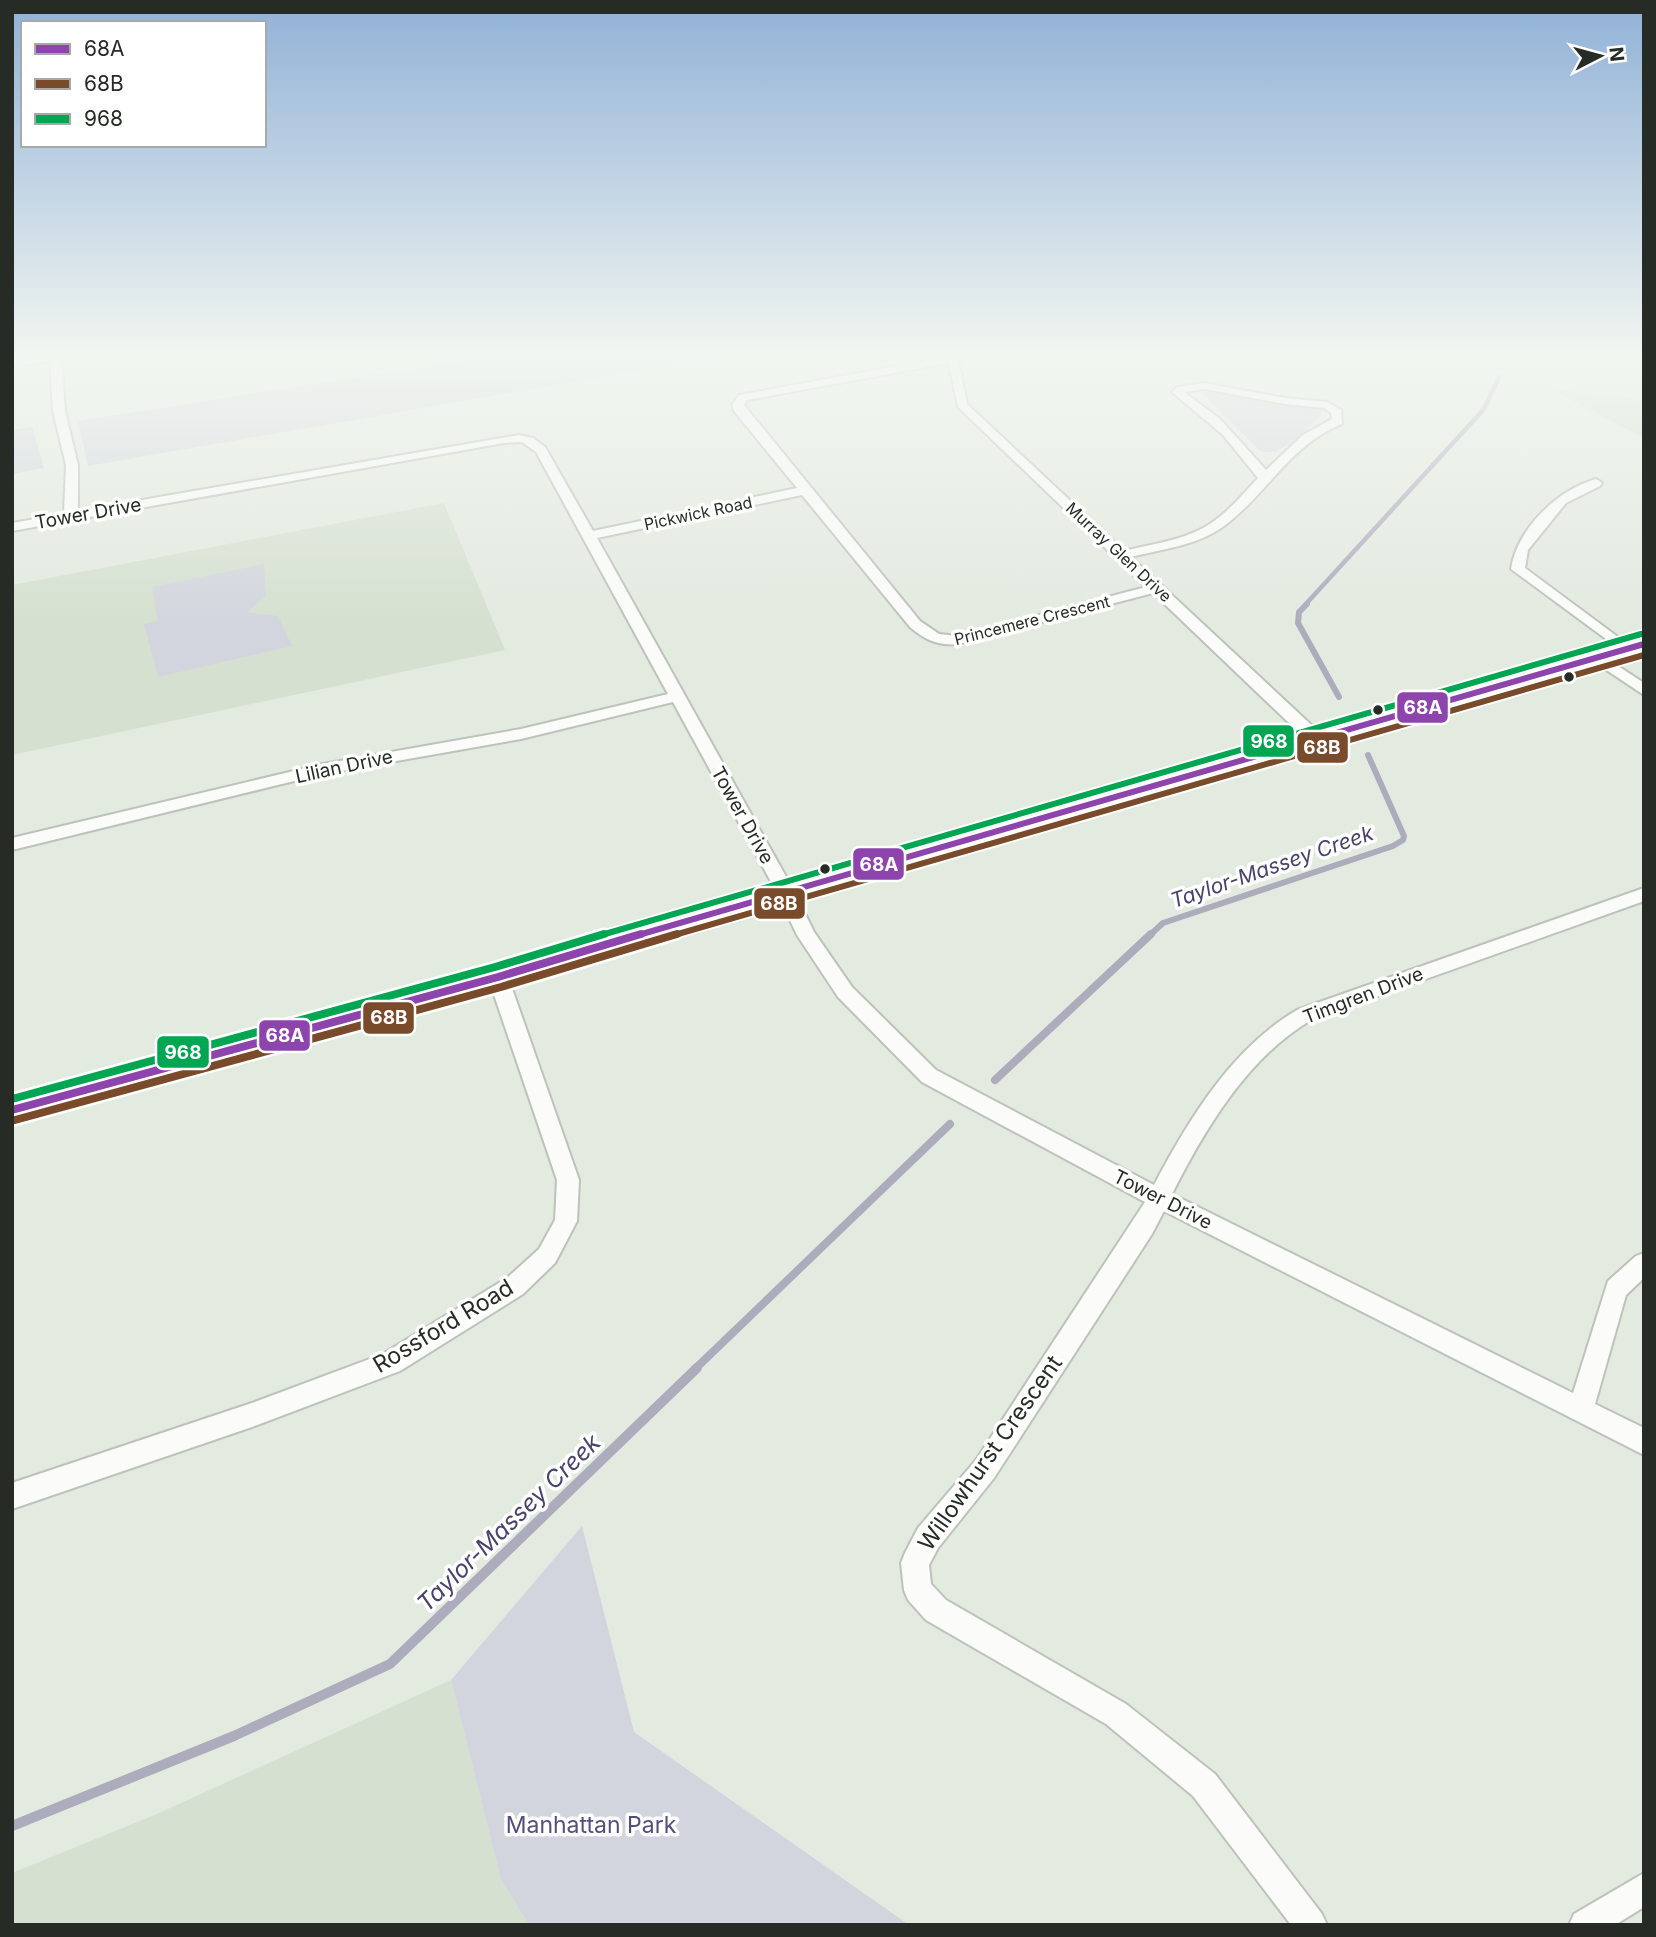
<svg xmlns="http://www.w3.org/2000/svg" width="1656" height="1937" viewBox="0 0 1656 1937" font-family="Inter,sans-serif">
	<style>
		.built { fill: #d5e0d0 }
		.green { fill: #d2d5dd }
		.lines { fill: none; stroke-linecap: round; stroke-linejoin: round }
		.stream-far3 { stroke: #acacbd; stroke-width: 4.5 }
		.stream-far2 { stroke: #acacbd; stroke-width: 6 }
		.stream-far1 { stroke: #acacbd; stroke-width: 8 }
		.stream { stroke: #acacbd; stroke-width: 10 }
		.minor-casing { stroke: #bdc2bb; stroke-width: 4 }
		.secondary-casing { stroke: #bdc2bb; stroke-width: 4 }
		.minor { fill: #fbfcfa; fill-rule: evenodd }
		.secondary { fill: #f1f4ee; fill-rule: evenodd }
		.bus-1-far1-casing { stroke: #fff; stroke-width: 10 }
		.bus-1-casing { stroke: #fff; stroke-width: 13 }
		.bus-2-far1-casing { stroke: #fff; stroke-width: 10 }
		.bus-2-casing { stroke: #fff; stroke-width: 13 }
		.bus-3-far1-casing { stroke: #fff; stroke-width: 10 }
		.bus-3-casing { stroke: #fff; stroke-width: 13 }
		.bus-1-far1 { stroke: #8e44ad; stroke-width: 6 }
		.bus-1 { stroke: #8e44ad; stroke-width: 8 }
		.bus-2-far1 { stroke: #7a4b2a; stroke-width: 6 }
		.bus-2 { stroke: #7a4b2a; stroke-width: 8 }
		.bus-3-far1 { stroke: #00a651; stroke-width: 6 }
		.bus-3 { stroke: #00a651; stroke-width: 8 }
		.bus-dot { fill: #262b25; stroke: #fff; stroke-width: 2.5 }
		.labels { text-anchor: middle; stroke-width: 7; stroke-linejoin: round; paint-order: stroke }
		.far-street-label { font-size: 16px; fill: #262b25; stroke: #fff }
		.street-label { font-size: 19px; fill: #262b25; stroke: #fff }
		.water-label { font-size: 21px; font-style: italic; fill: #49426e; stroke: #fff }
		.near-street-label { font-size: 23px; fill: #262b25; stroke: #fff }
		.near-park-label { font-size: 23px; fill: #554e7c; stroke: #fff }
		.near-water-label { font-size: 24px; font-style: italic; fill: #49426e; stroke: #fff }
		.line-badge { stroke: #fff; stroke-width: 2.5 }
		.badge-label { font-size: 19px; text-anchor: middle; font-weight: bold; fill: #fff }
	</style>
	<rect width="100%" height="100%" fill="#e3eae0"/>
	<path class="built" d="M 1548,388 L 1644,400 L 1644,438 Z
		M 444,503 L 505,650 L 12,755 L 12,585 Z
		M 451,1680 L 501,1880 L 529,1925 L 12,1925 L 12,1873 L 157,1814 Z"/>
	<path class="green" d="M 514,353 L 738,353 L 88,466 L 78,421 Z
		M 1207,392 L 1310,407 L 1320,410 L 1321,415 C 1306,429 1282,459 1260,451 L 1203,394 Z
		M 32,427 L 44,468 L 12,474 L 12,430 Z
		M 264,564 L 266,596 L 247,612 L 278,616 L 292,646 L 158,677 L 144,624 L 158,621 L 152,587 Z
		M 582,1526 L 634,1732 L 909,1925 L 529,1925 L 501,1880 L 451,1680 Z"/>
	<g class="lines">
		<path class="stream-far3" d="M 1305,605 L 1484,409 L 1499,377"/>
		<path class="stream-far2" d="M 1307,604 L 1299,612 L 1298,623 L 1339,697
			M 1149,936 L 1163,923 L 1393,846 L 1403,840 L 1404,836 L 1368,755"/>
		<path class="stream-far1" d="M 995,1080 L 1151,934
			M 695,1369 L 950,1124"/>
		<path class="stream" d="M 12,1826 L 234,1736 L 390,1664 L 697,1368"/>
		<defs>
			<path id="minor" d="M 55,353 L 86,353 L 61,359 L 65,411 L 78,465 L 78,511 L 519,435 L 533,438 L 545,447 L 593,531 L 797,488 L 734,411 L 732,405 L 739,395 L 947,357 L 947,353 L 957,353 L 967,404 L 1124,551 C 1151,544 1180,541 1205,527 C 1226,515 1242,495 1258,478 L 1223,435 L 1172,392 L 1177,387 L 1204,383 L 1285,398 L 1327,402 L 1341,410 L 1342,424 C 1291,444 1266,495 1224,526 C 1197,546 1162,549 1131,557 L 1321,734 L 1323,738 L 1321,742 L 1309,742 L 1153,593 L 958,644 C 938,646 925,640 910,627 L 802,495 L 597,538 L 794,891 L 814,932 L 852,987 L 936,1070 L 1154,1185 C 1189,1119 1232,1048 1297,1010 L 1644,888 L 1644,901 L 1311,1020 C 1247,1058 1205,1129 1172,1194 L 1573,1393 L 1608,1281 L 1636,1256 L 1644,1253 L 1644,1278 L 1626,1295 L 1595,1404 L 1644,1428 L 1644,1455 L 1164,1211 L 1152,1234 L 994,1478 L 938,1548 L 929,1565 L 931,1584 L 946,1600 L 1126,1704 L 1215,1774 L 1322,1914 L 1327,1925 L 1291,1925 L 1193,1796 L 1106,1724 L 926,1620 L 908,1600 L 904,1590 L 901,1563 L 905,1553 L 918,1528 L 976,1460 L 1145,1202 L 922,1082 L 838,997 L 797,935 L 776,891 L 673,702 L 521,739 L 323,774 L 12,850 L 12,838 L 323,764 L 521,729 L 668,694 L 536,452 L 522,442 L 504,443 L 12,531 L 12,523 L 64,514 L 66,465 L 53,411 L 50,361 L 12,366 L 12,360 ZM 949,363 L 958,407 L 1146,587 L 958,636 L 939,634 L 920,621 L 744,405 L 747,400 ZM 1204,389 L 1285,404 L 1324,408 L 1331,413 L 1332,419 L 1303,435 L 1266,470 L 1220,419 L 1184,392 Z
				M 1596,479 L 1602,483 L 1600,486 L 1566,503 L 1528,550 L 1525,568 L 1630,646 L 1632,649 L 1630,652 L 1625,653 L 1511,569 C 1517,529 1557,490 1596,479 Z
				M 1598,653 L 1644,683 L 1644,695 L 1593,661 L 1590,658 L 1593,655 Z
				M 498,970 L 505,972 L 508,977 L 579,1180 L 577,1221 L 555,1263 L 523,1294 L 400,1371 L 252,1427 L 12,1509 L 12,1483 L 252,1403 L 383,1354 L 507,1278 L 539,1249 L 555,1220 L 557,1180 L 488,977 L 491,972 Z
				M 1644,1873 L 1644,1907 L 1615,1925 L 1569,1925 L 1574,1914 Z"/>
			<path id="secondary" d="M 1644,638 L 1644,651 L 794,898 L 498,988 L 12,1123 L 12,1097 L 498,966 L 785,882 Z"/>
		</defs>
		<use href="#minor" class="minor-casing"/>
		<use href="#secondary" class="secondary-casing"/>
		<use href="#minor" class="minor"/>
		<use href="#secondary" class="secondary"/>
		<defs>
			<path id="bus-1-far1" d="M 635,936 L 1644,644"/>
			<path id="bus-1" d="M 12,1110 L 498,977 L 641,934"/>
			<path id="bus-2-far1" d="M 671,936 L 1644,655"/>
			<path id="bus-2" d="M 15,1120 L 501,987 L 677,934"/>
			<path id="bus-3-far1" d="M 598,936 L 1641,634"/>
			<path id="bus-3" d="M 12,1099 L 495,967 L 604,934"/>
		</defs>
		<use href="#bus-1-far1" class="bus-1-far1-casing"/>
		<use href="#bus-1" class="bus-1-casing"/>
		<use href="#bus-2-far1" class="bus-2-far1-casing"/>
		<use href="#bus-2" class="bus-2-casing"/>
		<use href="#bus-3-far1" class="bus-3-far1-casing"/>
		<use href="#bus-3" class="bus-3-casing"/>
		<use href="#bus-1-far1" class="bus-1-far1"/>
		<use href="#bus-1" class="bus-1"/>
		<use href="#bus-2-far1" class="bus-2-far1"/>
		<use href="#bus-2" class="bus-2"/>
		<use href="#bus-3-far1" class="bus-3-far1"/>
		<use href="#bus-3" class="bus-3"/>
	</g>
	<linearGradient id="sky" x2="0" y2="1"><stop stop-color="#90b1d7"/><stop offset="0.57" stop-color="#f2f6f1"/><stop offset="1" stop-color="#f2f6f1" stop-opacity="0"/></linearGradient>
	<rect width="1656" height="624" fill="url(#sky)"/>
	<g class="bus-dot">
		<circle cx="1569" cy="677" r="6"/>
		<circle cx="1378" cy="710" r="6"/>
		<circle cx="825" cy="869" r="6"/>
	</g>
	<g class="labels">
		<g class="far-street-label">
			<text transform="translate(698 513) rotate(-12)" y="6">Pickwick Road</text>
			<text transform="translate(1119 552) rotate(43)" y="6">Murray Glen Drive</text>
			<text transform="translate(1032 620) rotate(-14)" y="6">Princemere Crescent</text>
		</g>
		<g class="street-label">
			<text transform="translate(88 513) rotate(-10)" y="7">Tower Drive</text>
			<text transform="translate(344 766) rotate(-12)" y="7">Lilian Drive</text>
			<text transform="translate(743 815) rotate(61)" y="7">Tower Drive</text>
			<text transform="translate(1363 995) rotate(-21)" y="7">Timgren Drive</text>
			<text transform="translate(1163 1199) rotate(27)" y="7">Tower Drive</text>
		</g>
		<g class="water-label">
			<text transform="translate(1272 867) rotate(-19)" y="7">Taylor-Massey Creek</text>
		</g>
		<g class="near-street-label">
			<text transform="translate(443 1326) rotate(-31)" y="8">Rossford Road</text>
			<text transform="translate(990 1453) rotate(-55)" y="8">Willowhurst Crescent</text>
		</g>
		<g class="near-park-label">
			<text x="591" y="1833">Manhattan Park</text>
		</g>
		<g class="near-water-label">
			<text transform="translate(509 1523) rotate(-44)" y="8">Taylor-Massey Creek</text>
		</g>
	</g>
	<g class="line-badge">
		<rect x="1396" y="691" width="53" height="33" rx="7" fill="#8e44ad"/>
		<rect x="1242" y="724" width="53" height="34" rx="7" fill="#00a651"/>
		<rect x="1296" y="731" width="53" height="33" rx="7" fill="#7a4b2a"/>
		<rect x="852" y="847" width="53" height="34" rx="7" fill="#8e44ad"/>
		<rect x="753" y="887" width="53" height="33" rx="7" fill="#7a4b2a"/>
		<rect x="362" y="1001" width="53" height="34" rx="7" fill="#7a4b2a"/>
		<rect x="258" y="1019" width="53" height="33" rx="7" fill="#8e44ad"/>
		<rect x="156" y="1035" width="54" height="34" rx="7" fill="#00a651"/>
	</g>
	<g class="badge-label">
		<text x="1423" y="714">68A</text>
		<text x="1269" y="748">968</text>
		<text x="1322" y="754">68B</text>
		<text x="879" y="871">68A</text>
		<text x="779" y="910">68B</text>
		<text x="389" y="1024">68B</text>
		<text x="285" y="1042">68A</text>
		<text x="183" y="1059">968</text>
	</g>
	<rect width="1656" height="1937" fill="none" stroke="#262b25" stroke-width="28"/>
	<rect x="21" y="21" width="245" height="126" fill="#ffffff" stroke="#a8aaa8" stroke-width="2"/>
	<rect x="35" y="44" width="35" height="10" fill="#8e44ad" stroke="#a8aaa8" stroke-width="2"/>
	<text x="84" y="56" font-size="21" fill="#262b25">68A</text>
	<rect x="35" y="79" width="35" height="10" fill="#7a4b2a" stroke="#a8aaa8" stroke-width="2"/>
	<text x="84" y="91" font-size="21" fill="#262b25">68B</text>
	<rect x="35" y="114" width="35" height="10" fill="#00a651" stroke="#a8aaa8" stroke-width="2"/>
	<text x="84" y="126" font-size="21" fill="#262b25">968</text>
	<g transform="translate(1600 56) rotate(84)" stroke="#ffffff" stroke-width="5" paint-order="stroke">
	<path d="M0-5L12 26L0 18L-12 26Z" fill="#262b25"/>
	<text y="-10" font-size="19" font-weight="bold" text-anchor="middle" fill="#262b25">N</text>
	</g>
</svg>
